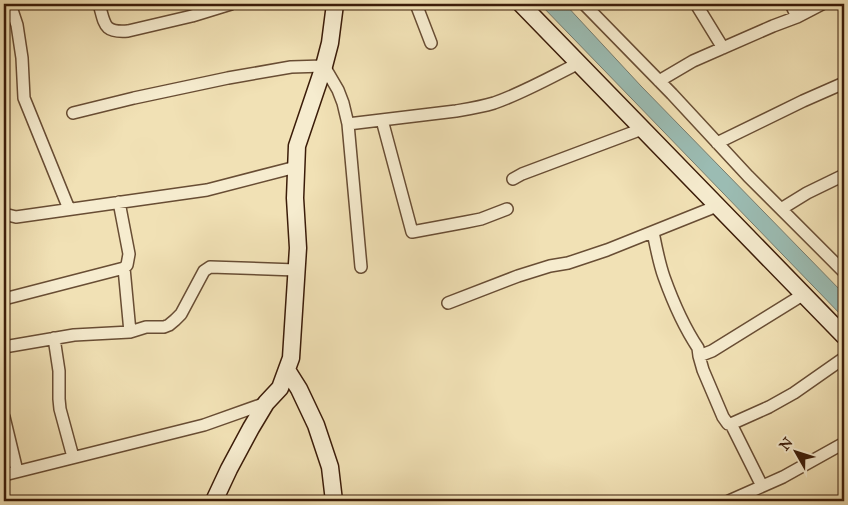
<svg xmlns="http://www.w3.org/2000/svg" width="848" height="505" viewBox="0 0 848 505" font-family="'IM FELL Great Primer',serif">
	<style>
		.water { fill: #9bbcb3; stroke: #757c6f }
		.lines { fill: none; stroke-linecap: round; stroke-linejoin: round }
		.street-casing { stroke: #684d34; stroke-width: 14 }
		.secondary-casing { stroke: #3b1c09; stroke-width: 19 }
		.street { stroke: #f6eccf; stroke-width: 11 }
		.secondary { stroke: #f6eccf; stroke-width: 16 }
	</style>
	<rect width="100%" height="100%" fill="#f1e1b5"/>
	<filter id="stains"><feTurbulence type="fractalNoise" baseFrequency=".004" numOctaves="4"/><feColorMatrix values="0 0 0 0 .2 0 0 0 0 .09 0 0 0 0 .02 0 0 0 .5 -.17"/></filter>
	<radialGradient id="worn" r=".72"><stop offset=".6" stop-color="#630" stop-opacity="0"/><stop offset="1" stop-color="#630" stop-opacity=".3"/></radialGradient>
	<path class="water" d="M 540,4 L 565,4 L 641,86 L 844,294 L 844,318 Z"/>
	<g class="lines">
		<defs>
			<path id="street" d="M 10,4 L 17,25 L 22,58 L 24,98 L 69,209
				M 99,4 C 105,24 103,33 128,31 L 192,16 L 231,4
				M 416,4 L 431,43
				M 584,4 L 672,94 L 748,176 L 844,272
				M 696,4 L 723,48
				M 791,4 L 797,17
				M 659,81 L 693,61 L 773,26 L 797,17 L 822,4
				M 73,113 L 134,98 L 228,78 L 291,67 L 324,66 L 338,90 L 343,103 L 348,124 L 361,267
				M 382,120 L 412,232 L 466,222 L 481,219 L 507,209
				M 348,124 L 456,111 C 468,109 481,107 494,103 C 523,93 551,77 579,63
				M 717,143 L 803,101 L 844,83
				M 513,179 L 522,174 L 642,129
				M 781,209 L 807,193 L 844,175
				M 4,214 L 16,217 L 207,190 L 296,167
				M 653,232 C 656,247 659,263 664,277 C 673,302 684,327 698,348 L 699,356 L 712,351 L 804,294
				M 124,268 L 130,332
				M 4,299 L 124,268 L 127,265 L 129,254 L 119,202
				M 448,303 L 518,276 L 550,266 L 568,263 L 607,250 L 717,206
				M 54,338 L 59,371 L 59,399 L 60,409 L 73,457
				M 4,347 L 74,335 L 130,332 L 146,327 L 164,327 L 169,325 L 175,320 L 181,314 L 204,271 L 210,267 L 296,270
				M 699,356 L 703,370 L 723,417 L 728,424 L 731,424 L 769,407 L 794,393 L 844,358
				M 4,417 L 17,471
				M 731,424 L 762,486
				M 4,475 L 204,425 L 266,403
				M 729,501 L 783,477 L 844,443"/>
			<path id="secondary" d="M 521,4 L 844,336
				M 287,370 L 299,389 L 316,425 L 330,467 L 334,501
				M 214,501 L 229,469 L 251,428 L 266,403 L 280,388 L 291,358 L 298,248 L 295,198 L 297,146 L 324,66 L 330,43 L 335,4"/>
		</defs>
		<use href="#street" class="street-casing"/>
		<use href="#secondary" class="secondary-casing"/>
		<use href="#street" class="street"/>
		<use href="#secondary" class="secondary"/>
	</g>
	<rect width="848" height="505" fill="none" stroke="#f1e1b5" stroke-width="20"/>
	<rect x="5" y="5" width="838" height="495" fill="none" stroke="#3b1c09" stroke-width="2.5"/>
	<rect x="10" y="10" width="828" height="485" fill="none" stroke="#3b1c09"/>
	<g transform="translate(796 452) rotate(309)" stroke="#f6eccf" stroke-width="4" paint-order="stroke">
	<path d="M0-4L9 19L0 12L-9 19Z" fill="#3b1c09"/>
	<text y="-8" font-size="14" font-weight="bold" text-anchor="middle" fill="#3b1c09">N</text>
	</g>
	<rect width="100%" height="100%" filter="url(#stains)"/>
	<rect width="100%" height="100%" fill="url(#worn)"/>
</svg>
